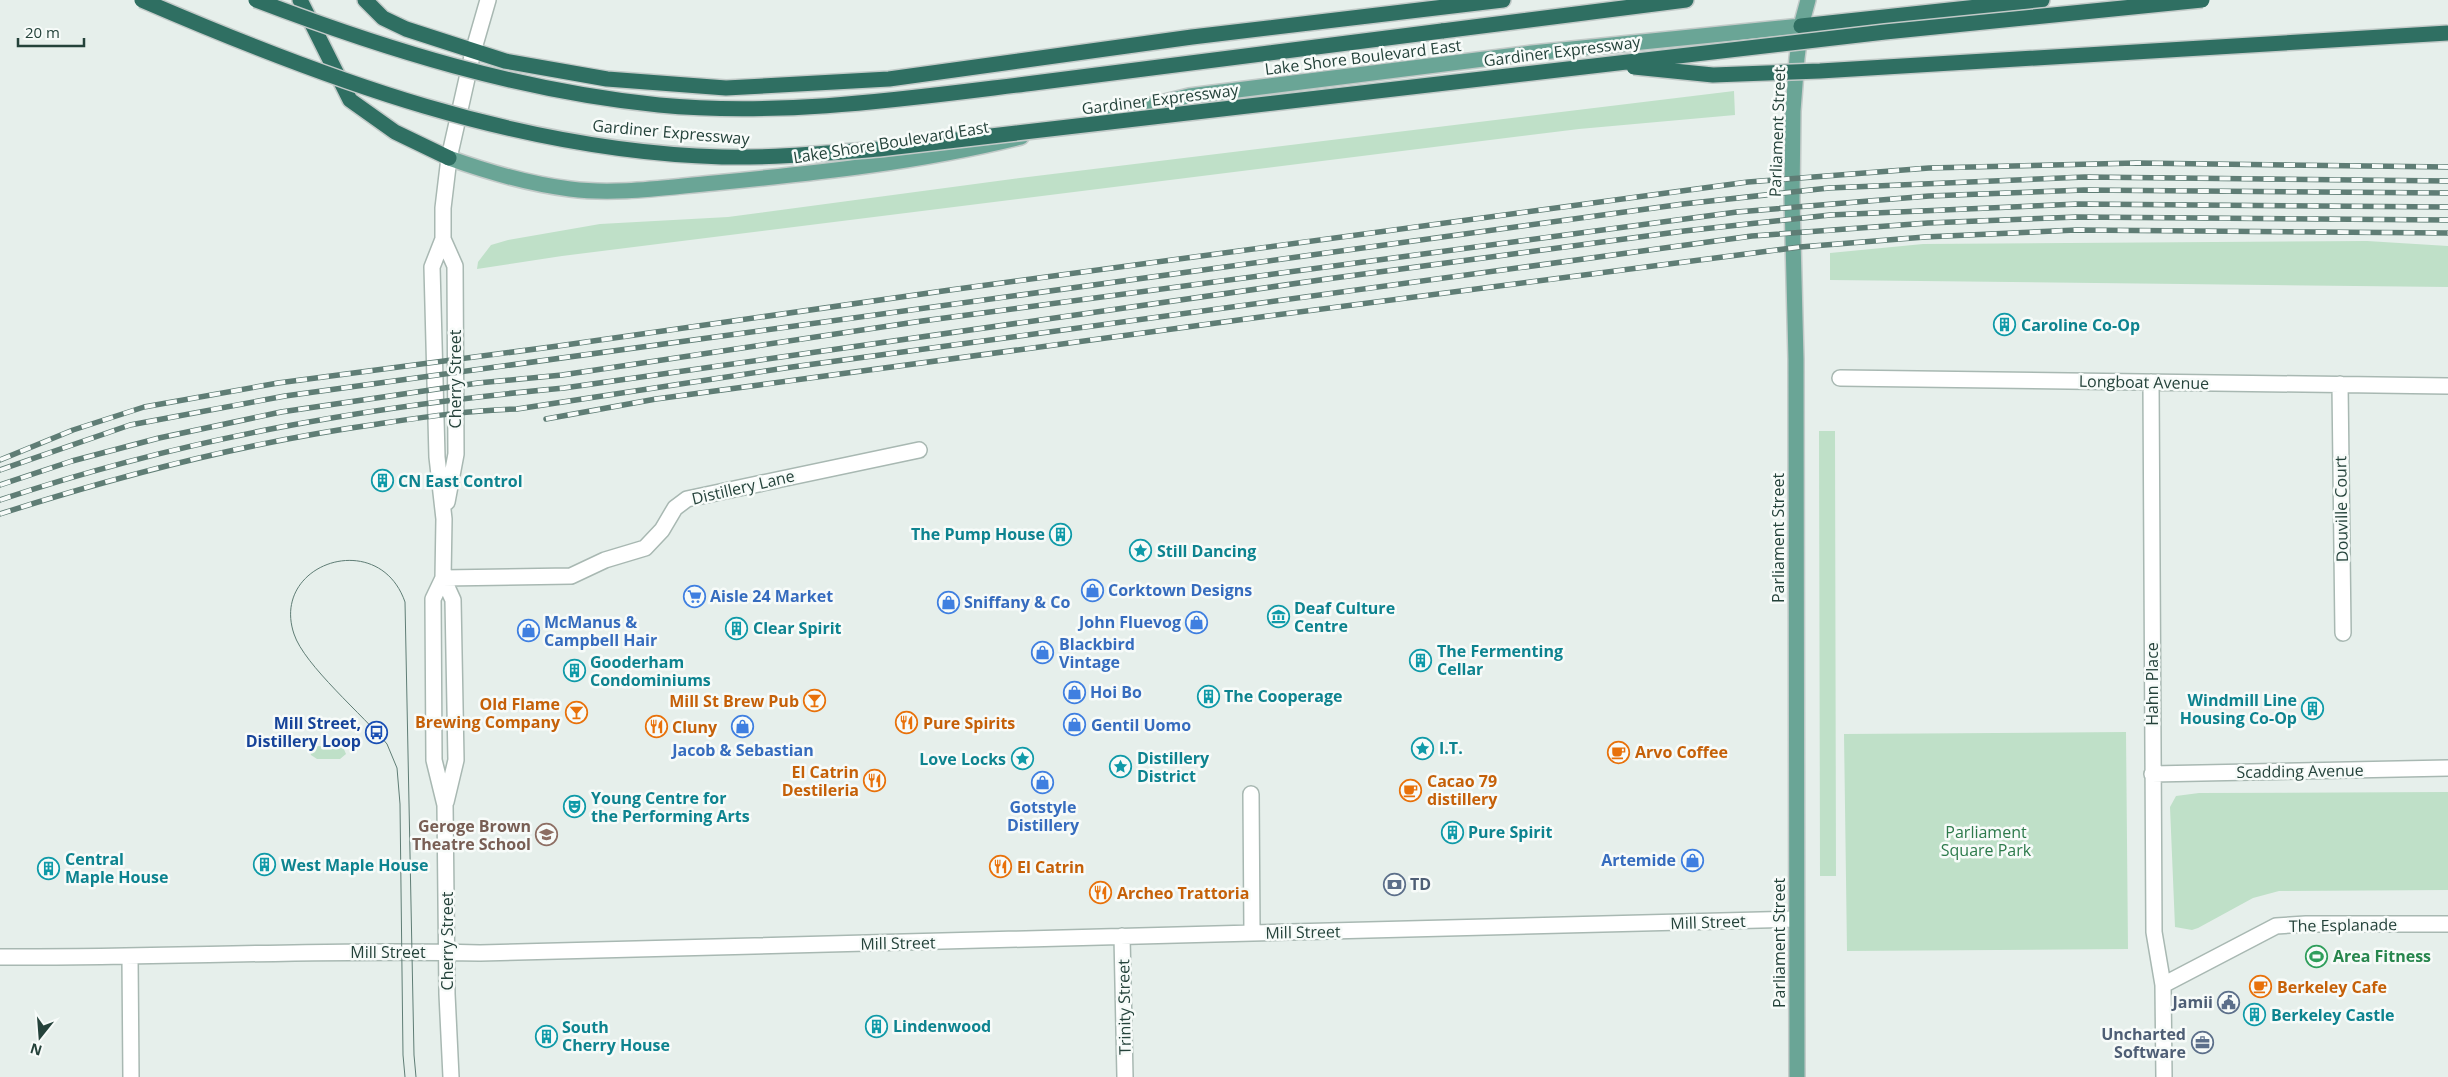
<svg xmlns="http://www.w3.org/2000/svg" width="2448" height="1077" viewBox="0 0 2448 1077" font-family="'Open Sans',sans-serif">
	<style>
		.green { fill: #bfe0c8 }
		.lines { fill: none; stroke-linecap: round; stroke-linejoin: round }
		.minor-casing { stroke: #a8b8b2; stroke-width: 18 }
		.major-casing { stroke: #c2cac8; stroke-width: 18 }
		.highway-casing { stroke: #c2cac8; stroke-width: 18 }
		.minor { stroke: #fff; stroke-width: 15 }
		.major { stroke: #6aa596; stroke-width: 15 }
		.highway { stroke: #2f6f62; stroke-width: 15 }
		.tram { stroke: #5f7d75; stroke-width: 1 }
		.rail-casing { stroke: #5f7d75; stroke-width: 5.5 }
		.rail { stroke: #f7fbf9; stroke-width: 4; stroke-dasharray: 11; stroke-linecap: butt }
		.highway-bridge-casing { stroke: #c2cac8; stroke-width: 18; stroke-linecap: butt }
		.highway-bridge { stroke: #2f6f62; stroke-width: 15 }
		.labels { text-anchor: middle; stroke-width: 5; stroke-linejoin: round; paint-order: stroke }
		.street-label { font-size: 16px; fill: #24423a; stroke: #f7fbf9 }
		.culture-label { font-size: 16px; font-weight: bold; fill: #0d838f; stroke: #f7fbf9; text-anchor: start }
		.shop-label { font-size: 16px; font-weight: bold; fill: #366cbe; stroke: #f7fbf9; text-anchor: start }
		.food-label { font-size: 16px; font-weight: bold; fill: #c56008; stroke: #f7fbf9; text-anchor: start }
		.transit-label { font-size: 16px; font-weight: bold; fill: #164399; stroke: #f7fbf9; text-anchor: end }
		.education-label { font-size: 16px; font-weight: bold; fill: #785e54; stroke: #f7fbf9; text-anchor: end }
		.park-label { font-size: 16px; fill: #2d7a4b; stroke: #f7fbf9 }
		.service-label { font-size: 16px; font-weight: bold; fill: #4e5e75; stroke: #f7fbf9; text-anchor: end }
		.leisure-label { font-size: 16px; font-weight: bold; fill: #27864d; stroke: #f7fbf9; text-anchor: start }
	</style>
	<rect width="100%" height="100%" fill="#e6efeb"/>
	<path class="green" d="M 1734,91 L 1735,115 L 1579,129 L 562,256 L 477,269 L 478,262 L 491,245 L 508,240 L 600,224 L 728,217 L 1028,177 Z
		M 2367,241 L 2448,246 L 2448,287 L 1830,280 L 1830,253 L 1923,244 Z
		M 1819,431 L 1835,431 L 1836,876 L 1820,876 Z
		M 2126,732 L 2128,949 L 1847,951 L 1844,734 Z
		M 316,746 L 343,747 L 346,754 L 340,759 L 317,759 L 311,755 L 310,751 Z
		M 2448,792 L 2448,890 L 2279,891 L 2253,898 L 2198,928 L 2192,930 L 2175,927 L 2170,807 L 2176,796 L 2199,793 Z"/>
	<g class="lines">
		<defs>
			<path id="minor" d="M 443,239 L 455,266 L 456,454 L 447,502
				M 1840,378 L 2448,386
				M 2151,382 L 2154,932 L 2163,985 L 2164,1077
				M 2340,384 L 2343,633
				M 443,578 L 571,576 L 605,560 L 645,548 L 662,530 L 675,508 L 687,499 L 919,450
				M 443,578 L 453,600 L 456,760 L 446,802
				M 2152,774 L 2448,768
				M 1251,794 L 1252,932
				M 1122,936 L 1125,1077
				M 0,957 C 160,958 320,949 480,953 L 1796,919
				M 130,958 L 131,1077
				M 2163,985 L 2276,926 L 2306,924 L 2448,924
				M 451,1077 L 447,994 L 445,805 L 434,760 L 433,599 L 443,578 L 444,519 L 437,457 L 432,267 L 443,239 L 443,208 L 449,158 L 473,52 L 488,0"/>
			<path id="major" d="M 1099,118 L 1189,96 L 1532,53 L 1801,26
				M 449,158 C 488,172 529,184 570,189 C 617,195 667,187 714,183 C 816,173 921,162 1021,137
				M 1797,1077 L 1796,359 L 1792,200 L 1793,111 L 1797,58 L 1801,26 L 1808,0"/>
			<path id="highway" d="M 300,0 L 350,100 L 395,132 L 449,158
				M 365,0 L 383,18 L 406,29 L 505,61 L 607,79 L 726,88 L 889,79 L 1192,37 L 1503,0
				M 1801,26 L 2042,0
				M 1442,31 L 1686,0"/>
		</defs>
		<use href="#minor" class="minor-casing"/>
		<use href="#major" class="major-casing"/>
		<use href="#highway" class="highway-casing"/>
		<use href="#minor" class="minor"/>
		<use href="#major" class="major"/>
		<use href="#highway" class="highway"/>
		<path class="tram" d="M 405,1077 L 403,1055 L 400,804 L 397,768 L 387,744 C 364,716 304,665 294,634 C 270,563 379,527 405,602 L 414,1055 L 416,1077"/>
		<defs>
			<path id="rail" d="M 546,419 L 656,399 L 759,385 L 1268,316 L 1800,247 L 1925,237 L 2076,230 L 2448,233
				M 0,460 L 73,430 L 144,407 L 278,383 L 558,346 L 950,290 L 1748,182 L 1929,168 L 2136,163 L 2448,167
				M 0,470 L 130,425 L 285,396 L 1683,204 L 1829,188 L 2085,177 L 2448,181
				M 0,485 L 72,461 L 159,438 L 281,412 L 478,383 L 562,375 L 922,321 L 1737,212 L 1929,196 L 2084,190 L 2448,193
				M 0,500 C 185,438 370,406 564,388 L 1334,278 L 1684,231 L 1830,215 L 2078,204 L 2448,207
				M 0,514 C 124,474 249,442 378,424 C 425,417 470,410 517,409 L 792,367 L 1752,236 L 1928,223 L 2077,217 L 2448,220"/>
		</defs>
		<use href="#rail" class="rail-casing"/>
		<use href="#rail" class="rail"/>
		<defs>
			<path id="highway-bridge" d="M 142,0 C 327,80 519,151 722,157 C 774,158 827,153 879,149 L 1885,32 L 2202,0
				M 256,0 C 387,50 520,91 659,105 C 784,117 910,98 1034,83 C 1170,66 1306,49 1442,31
				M 1634,67 L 1713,75 L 1820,71 L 2448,33"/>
		</defs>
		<use href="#highway-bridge" class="highway-bridge-casing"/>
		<use href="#highway-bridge" class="highway-bridge"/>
	</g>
	<defs>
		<symbol id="building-ring" viewBox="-11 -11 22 22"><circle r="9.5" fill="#f7fbf9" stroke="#0f9aa8" stroke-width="1.5"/><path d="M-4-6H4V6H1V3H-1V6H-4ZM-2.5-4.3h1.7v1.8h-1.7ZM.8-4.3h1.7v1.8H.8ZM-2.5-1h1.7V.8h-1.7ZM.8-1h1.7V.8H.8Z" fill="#0f9aa8"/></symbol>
		<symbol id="sight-ring" viewBox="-11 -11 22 22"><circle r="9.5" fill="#f7fbf9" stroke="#0f9aa8" stroke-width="1.5"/><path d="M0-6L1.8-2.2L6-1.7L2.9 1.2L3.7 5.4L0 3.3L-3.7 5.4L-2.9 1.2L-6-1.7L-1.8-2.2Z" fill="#0f9aa8"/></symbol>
		<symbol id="shop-ring" viewBox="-11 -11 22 22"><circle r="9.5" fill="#f7fbf9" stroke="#3f7fe0" stroke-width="1.5"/><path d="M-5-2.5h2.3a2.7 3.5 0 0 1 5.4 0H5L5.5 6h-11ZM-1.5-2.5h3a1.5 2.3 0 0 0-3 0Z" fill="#3f7fe0"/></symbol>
		<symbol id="supermarket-ring" viewBox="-11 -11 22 22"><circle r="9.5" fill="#f7fbf9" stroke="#3f7fe0" stroke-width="1.5"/><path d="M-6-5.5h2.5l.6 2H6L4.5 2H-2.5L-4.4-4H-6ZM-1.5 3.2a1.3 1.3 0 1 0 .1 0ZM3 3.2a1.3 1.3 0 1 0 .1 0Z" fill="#3f7fe0"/></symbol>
		<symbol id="museum-ring" viewBox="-11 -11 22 22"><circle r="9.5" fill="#f7fbf9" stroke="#0f9aa8" stroke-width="1.5"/><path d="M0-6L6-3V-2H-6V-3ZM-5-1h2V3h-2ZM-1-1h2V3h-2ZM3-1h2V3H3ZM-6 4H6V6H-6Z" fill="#0f9aa8"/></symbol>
		<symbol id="bar-ring" viewBox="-11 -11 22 22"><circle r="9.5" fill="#f7fbf9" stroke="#e8710a" stroke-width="1.5"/><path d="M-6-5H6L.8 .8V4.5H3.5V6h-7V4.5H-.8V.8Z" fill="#e8710a"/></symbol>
		<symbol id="restaurant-ring" viewBox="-11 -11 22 22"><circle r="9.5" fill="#f7fbf9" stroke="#e8710a" stroke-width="1.5"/><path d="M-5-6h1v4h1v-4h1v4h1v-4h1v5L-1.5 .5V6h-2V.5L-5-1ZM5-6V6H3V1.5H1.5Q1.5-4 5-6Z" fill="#e8710a"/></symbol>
		<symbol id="bus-ring" viewBox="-11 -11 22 22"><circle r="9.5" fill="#f7fbf9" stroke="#1a4fb4" stroke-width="1.5"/><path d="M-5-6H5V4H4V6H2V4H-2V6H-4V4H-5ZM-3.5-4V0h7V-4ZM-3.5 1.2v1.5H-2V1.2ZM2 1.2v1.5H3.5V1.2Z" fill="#1a4fb4"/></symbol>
		<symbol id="cafe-ring" viewBox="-11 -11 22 22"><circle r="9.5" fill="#f7fbf9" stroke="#e8710a" stroke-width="1.5"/><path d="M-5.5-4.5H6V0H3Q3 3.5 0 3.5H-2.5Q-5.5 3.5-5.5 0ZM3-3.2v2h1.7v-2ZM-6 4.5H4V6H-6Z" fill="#e8710a"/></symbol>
		<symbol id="theatre-ring" viewBox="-11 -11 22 22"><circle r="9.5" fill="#f7fbf9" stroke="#0f9aa8" stroke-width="1.5"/><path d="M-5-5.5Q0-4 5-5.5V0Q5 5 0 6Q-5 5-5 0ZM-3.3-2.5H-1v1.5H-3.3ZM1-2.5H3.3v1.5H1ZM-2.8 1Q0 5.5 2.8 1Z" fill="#0f9aa8"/></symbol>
		<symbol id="university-ring" viewBox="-11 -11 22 22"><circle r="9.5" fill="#f7fbf9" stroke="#8d6e63" stroke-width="1.5"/><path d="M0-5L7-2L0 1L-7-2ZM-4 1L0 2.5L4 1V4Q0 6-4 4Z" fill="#8d6e63"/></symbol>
		<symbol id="bank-ring" viewBox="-11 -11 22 22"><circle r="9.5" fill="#f7fbf9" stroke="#5c6f8a" stroke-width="1.5"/><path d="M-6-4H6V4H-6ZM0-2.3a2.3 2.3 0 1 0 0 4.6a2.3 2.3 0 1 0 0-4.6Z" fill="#5c6f8a"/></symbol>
		<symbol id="stadium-ring" viewBox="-11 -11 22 22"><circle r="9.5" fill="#f7fbf9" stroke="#2e9e5b" stroke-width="1.5"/><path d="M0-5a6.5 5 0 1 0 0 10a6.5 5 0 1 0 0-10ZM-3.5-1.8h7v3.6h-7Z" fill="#2e9e5b"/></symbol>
		<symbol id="civic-ring" viewBox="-11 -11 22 22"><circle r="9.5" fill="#f7fbf9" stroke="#5c6f8a" stroke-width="1.5"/><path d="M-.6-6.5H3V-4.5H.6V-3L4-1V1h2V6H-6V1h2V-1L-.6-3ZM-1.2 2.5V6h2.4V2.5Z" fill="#5c6f8a"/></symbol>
		<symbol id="office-ring" viewBox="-11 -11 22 22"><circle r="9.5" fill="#f7fbf9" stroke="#5c6f8a" stroke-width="1.5"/><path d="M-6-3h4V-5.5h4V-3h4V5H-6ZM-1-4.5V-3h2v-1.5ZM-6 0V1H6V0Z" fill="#5c6f8a"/></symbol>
	</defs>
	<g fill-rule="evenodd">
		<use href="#building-ring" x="1992" y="312" width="25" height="25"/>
		<use href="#building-ring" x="370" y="468" width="25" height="25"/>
		<use href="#building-ring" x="1048" y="522" width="25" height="25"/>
		<use href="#sight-ring" x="1128" y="538" width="25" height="25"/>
		<use href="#shop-ring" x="1080" y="578" width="25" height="25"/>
		<use href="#supermarket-ring" x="682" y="584" width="25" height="25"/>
		<use href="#shop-ring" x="936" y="590" width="25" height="25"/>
		<use href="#museum-ring" x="1266" y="604" width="25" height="25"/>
		<use href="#shop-ring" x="1184" y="610" width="25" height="25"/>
		<use href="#building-ring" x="724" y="616" width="25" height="25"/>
		<use href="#shop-ring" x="516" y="618" width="25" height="25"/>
		<use href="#shop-ring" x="1030" y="640" width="25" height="25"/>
		<use href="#building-ring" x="1408" y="648" width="25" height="25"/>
		<use href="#building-ring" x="562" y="658" width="25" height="25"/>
		<use href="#shop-ring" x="1062" y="680" width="25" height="25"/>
		<use href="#building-ring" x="1196" y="684" width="25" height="25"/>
		<use href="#bar-ring" x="802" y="688" width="25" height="25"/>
		<use href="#building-ring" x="2300" y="696" width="25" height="25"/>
		<use href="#bar-ring" x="564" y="700" width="25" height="25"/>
		<use href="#restaurant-ring" x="894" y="710" width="25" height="25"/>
		<use href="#shop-ring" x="1062" y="712" width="25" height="25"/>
		<use href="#shop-ring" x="730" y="714" width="25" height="25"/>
		<use href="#restaurant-ring" x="644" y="714" width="25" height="25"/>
		<use href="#bus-ring" x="364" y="720" width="25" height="25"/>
		<use href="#sight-ring" x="1410" y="736" width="25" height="25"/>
		<use href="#cafe-ring" x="1606" y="740" width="25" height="25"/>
		<use href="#sight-ring" x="1010" y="746" width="25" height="25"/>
		<use href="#sight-ring" x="1108" y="754" width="25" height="25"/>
		<use href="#restaurant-ring" x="862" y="768" width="25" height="25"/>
		<use href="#shop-ring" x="1030" y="770" width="25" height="25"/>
		<use href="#cafe-ring" x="1398" y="778" width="25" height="25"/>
		<use href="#theatre-ring" x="562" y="794" width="25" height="25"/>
		<use href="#building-ring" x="1440" y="820" width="25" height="25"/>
		<use href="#university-ring" x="534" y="822" width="25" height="25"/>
		<use href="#shop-ring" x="1680" y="848" width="25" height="25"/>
		<use href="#building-ring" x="252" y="852" width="25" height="25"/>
		<use href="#restaurant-ring" x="988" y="854" width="25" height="25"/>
		<use href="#building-ring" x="36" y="856" width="25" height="25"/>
		<use href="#bank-ring" x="1382" y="872" width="25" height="25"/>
		<use href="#restaurant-ring" x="1088" y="880" width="25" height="25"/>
		<use href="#stadium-ring" x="2304" y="944" width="25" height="25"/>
		<use href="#cafe-ring" x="2248" y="974" width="25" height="25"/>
		<use href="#civic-ring" x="2216" y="990" width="25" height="25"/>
		<use href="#building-ring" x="2242" y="1002" width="25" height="25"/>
		<use href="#building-ring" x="864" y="1014" width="25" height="25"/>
		<use href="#building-ring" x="534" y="1024" width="25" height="25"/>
		<use href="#office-ring" x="2190" y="1030" width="25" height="25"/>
	</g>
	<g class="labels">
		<g class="street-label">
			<text transform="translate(1562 51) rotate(-7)" y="6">Gardiner Expressway</text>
			<text transform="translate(1363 57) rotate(-7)" y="6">Lake Shore Boulevard East</text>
			<text transform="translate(1160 99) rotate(-7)" y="6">Gardiner Expressway</text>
			<text transform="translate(671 132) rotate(5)" y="6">Gardiner Expressway</text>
			<text transform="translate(1777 132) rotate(-88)" y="6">Parliament Street</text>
			<text transform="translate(891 142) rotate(-9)" y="6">Lake Shore Boulevard East</text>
			<text transform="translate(455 379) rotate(-90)" y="6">Cherry Street</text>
			<text transform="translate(2144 382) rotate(1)" y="6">Longboat Avenue</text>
			<text transform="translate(743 487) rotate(-13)" y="6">Distillery Lane</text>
			<text transform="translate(2341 509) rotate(-91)" y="6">Douville Court</text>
			<text transform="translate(1778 538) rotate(-90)" y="6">Parliament Street</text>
			<text transform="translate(2152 684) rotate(-90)" y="6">Hahn Place</text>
			<text transform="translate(2300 771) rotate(-1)" y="6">Scadding Avenue</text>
			<text transform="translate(1708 922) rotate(-2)" y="6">Mill Street</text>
			<text transform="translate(2343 925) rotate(-1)" y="6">The Esplanade</text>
			<text transform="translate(1303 932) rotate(-1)" y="6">Mill Street</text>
			<text transform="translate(447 941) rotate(-90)" y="6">Cherry Street</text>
			<text transform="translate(898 943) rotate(-1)" y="6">Mill Street</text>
			<text transform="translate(1779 943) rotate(-90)" y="6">Parliament Street</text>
			<text x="388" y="958">Mill Street</text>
			<text transform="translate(1124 1007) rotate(-91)" y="6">Trinity Street</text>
		</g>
		<g class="culture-label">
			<text x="2021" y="331">Caroline Co-Op</text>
			<text x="398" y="487">CN East Control</text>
			<text x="1045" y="540" text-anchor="end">The Pump House</text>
			<text x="1157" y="557">Still Dancing</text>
			<text x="1294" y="614">Deaf Culture<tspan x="1294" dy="18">Centre</tspan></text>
			<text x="753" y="634">Clear Spirit</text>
			<text x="1437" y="657">The Fermenting<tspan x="1437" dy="18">Cellar</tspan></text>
			<text x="590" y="668">Gooderham<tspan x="590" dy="18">Condominiums</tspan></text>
			<text x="1224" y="702">The Cooperage</text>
			<text x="2297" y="706" text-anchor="end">Windmill Line<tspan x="2297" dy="18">Housing Co-Op</tspan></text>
			<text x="1439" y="754">I.T.</text>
			<text x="1137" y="764">Distillery<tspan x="1137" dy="18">District</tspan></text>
			<text x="1006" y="765" text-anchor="end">Love Locks</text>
			<text x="591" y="804">Young Centre for<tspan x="591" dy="18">the Performing Arts</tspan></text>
			<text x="1468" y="838">Pure Spirit</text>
			<text x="65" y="865">Central<tspan x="65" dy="18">Maple House</tspan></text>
			<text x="281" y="871">West Maple House</text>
			<text x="2271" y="1021">Berkeley Castle</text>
			<text x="893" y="1032">Lindenwood</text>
			<text x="562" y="1033">South<tspan x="562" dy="18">Cherry House</tspan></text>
		</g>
		<g class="shop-label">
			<text x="1108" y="596">Corktown Designs</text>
			<text x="710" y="602">Aisle 24 Market</text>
			<text x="964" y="608">Sniffany &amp; Co</text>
			<text x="544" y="628">McManus &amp;<tspan x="544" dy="18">Campbell Hair</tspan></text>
			<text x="1181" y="628" text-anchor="end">John Fluevog</text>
			<text x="1059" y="650">Blackbird<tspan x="1059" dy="18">Vintage</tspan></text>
			<text x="1090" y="698">Hoi Bo</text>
			<text x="1091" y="731">Gentil Uomo</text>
			<text x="743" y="756" text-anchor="middle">Jacob &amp; Sebastian</text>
			<text x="1043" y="813" text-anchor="middle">Gotstyle<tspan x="1043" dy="18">Distillery</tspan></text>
			<text x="1676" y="866" text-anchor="end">Artemide</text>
		</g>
		<g class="food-label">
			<text x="799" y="707" text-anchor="end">Mill St Brew Pub</text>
			<text x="560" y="710" text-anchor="end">Old Flame<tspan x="560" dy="18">Brewing Company</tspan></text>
			<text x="923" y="729">Pure Spirits</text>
			<text x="672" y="733">Cluny</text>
			<text x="1635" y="758">Arvo Coffee</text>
			<text x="859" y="778" text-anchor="end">El Catrin<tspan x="859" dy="18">Destileria</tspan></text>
			<text x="1427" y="787">Cacao 79<tspan x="1427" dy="18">distillery</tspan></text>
			<text x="1017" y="873">El Catrin</text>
			<text x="1117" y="899">Archeo Trattoria</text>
			<text x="2277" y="993">Berkeley Cafe</text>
		</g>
		<g class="transit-label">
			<text x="361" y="729">Mill Street,<tspan x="361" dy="18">Distillery Loop</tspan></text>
		</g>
		<g class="education-label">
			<text x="531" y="832">Geroge Brown<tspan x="531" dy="18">Theatre School</tspan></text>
		</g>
		<g class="park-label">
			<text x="1986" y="838">Parliament<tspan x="1986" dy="18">Square Park</tspan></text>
		</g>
		<g class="service-label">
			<text x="1410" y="890" text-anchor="start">TD</text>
			<text x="2213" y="1008">Jamii</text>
			<text x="2186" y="1040">Uncharted<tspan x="2186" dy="18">Software</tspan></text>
		</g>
		<g class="leisure-label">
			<text x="2333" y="962">Area Fitness</text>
		</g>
	</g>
	<g transform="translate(40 1037) rotate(197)" stroke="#f7fbf9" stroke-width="4" paint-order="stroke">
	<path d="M0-4L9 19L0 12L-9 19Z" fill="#24423a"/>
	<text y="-8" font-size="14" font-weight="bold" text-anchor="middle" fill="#24423a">N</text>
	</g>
	<path d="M18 38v8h66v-8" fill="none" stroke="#24423a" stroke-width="2.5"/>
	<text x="25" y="38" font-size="15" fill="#24423a" stroke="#f7fbf9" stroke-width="4" paint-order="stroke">20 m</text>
</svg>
